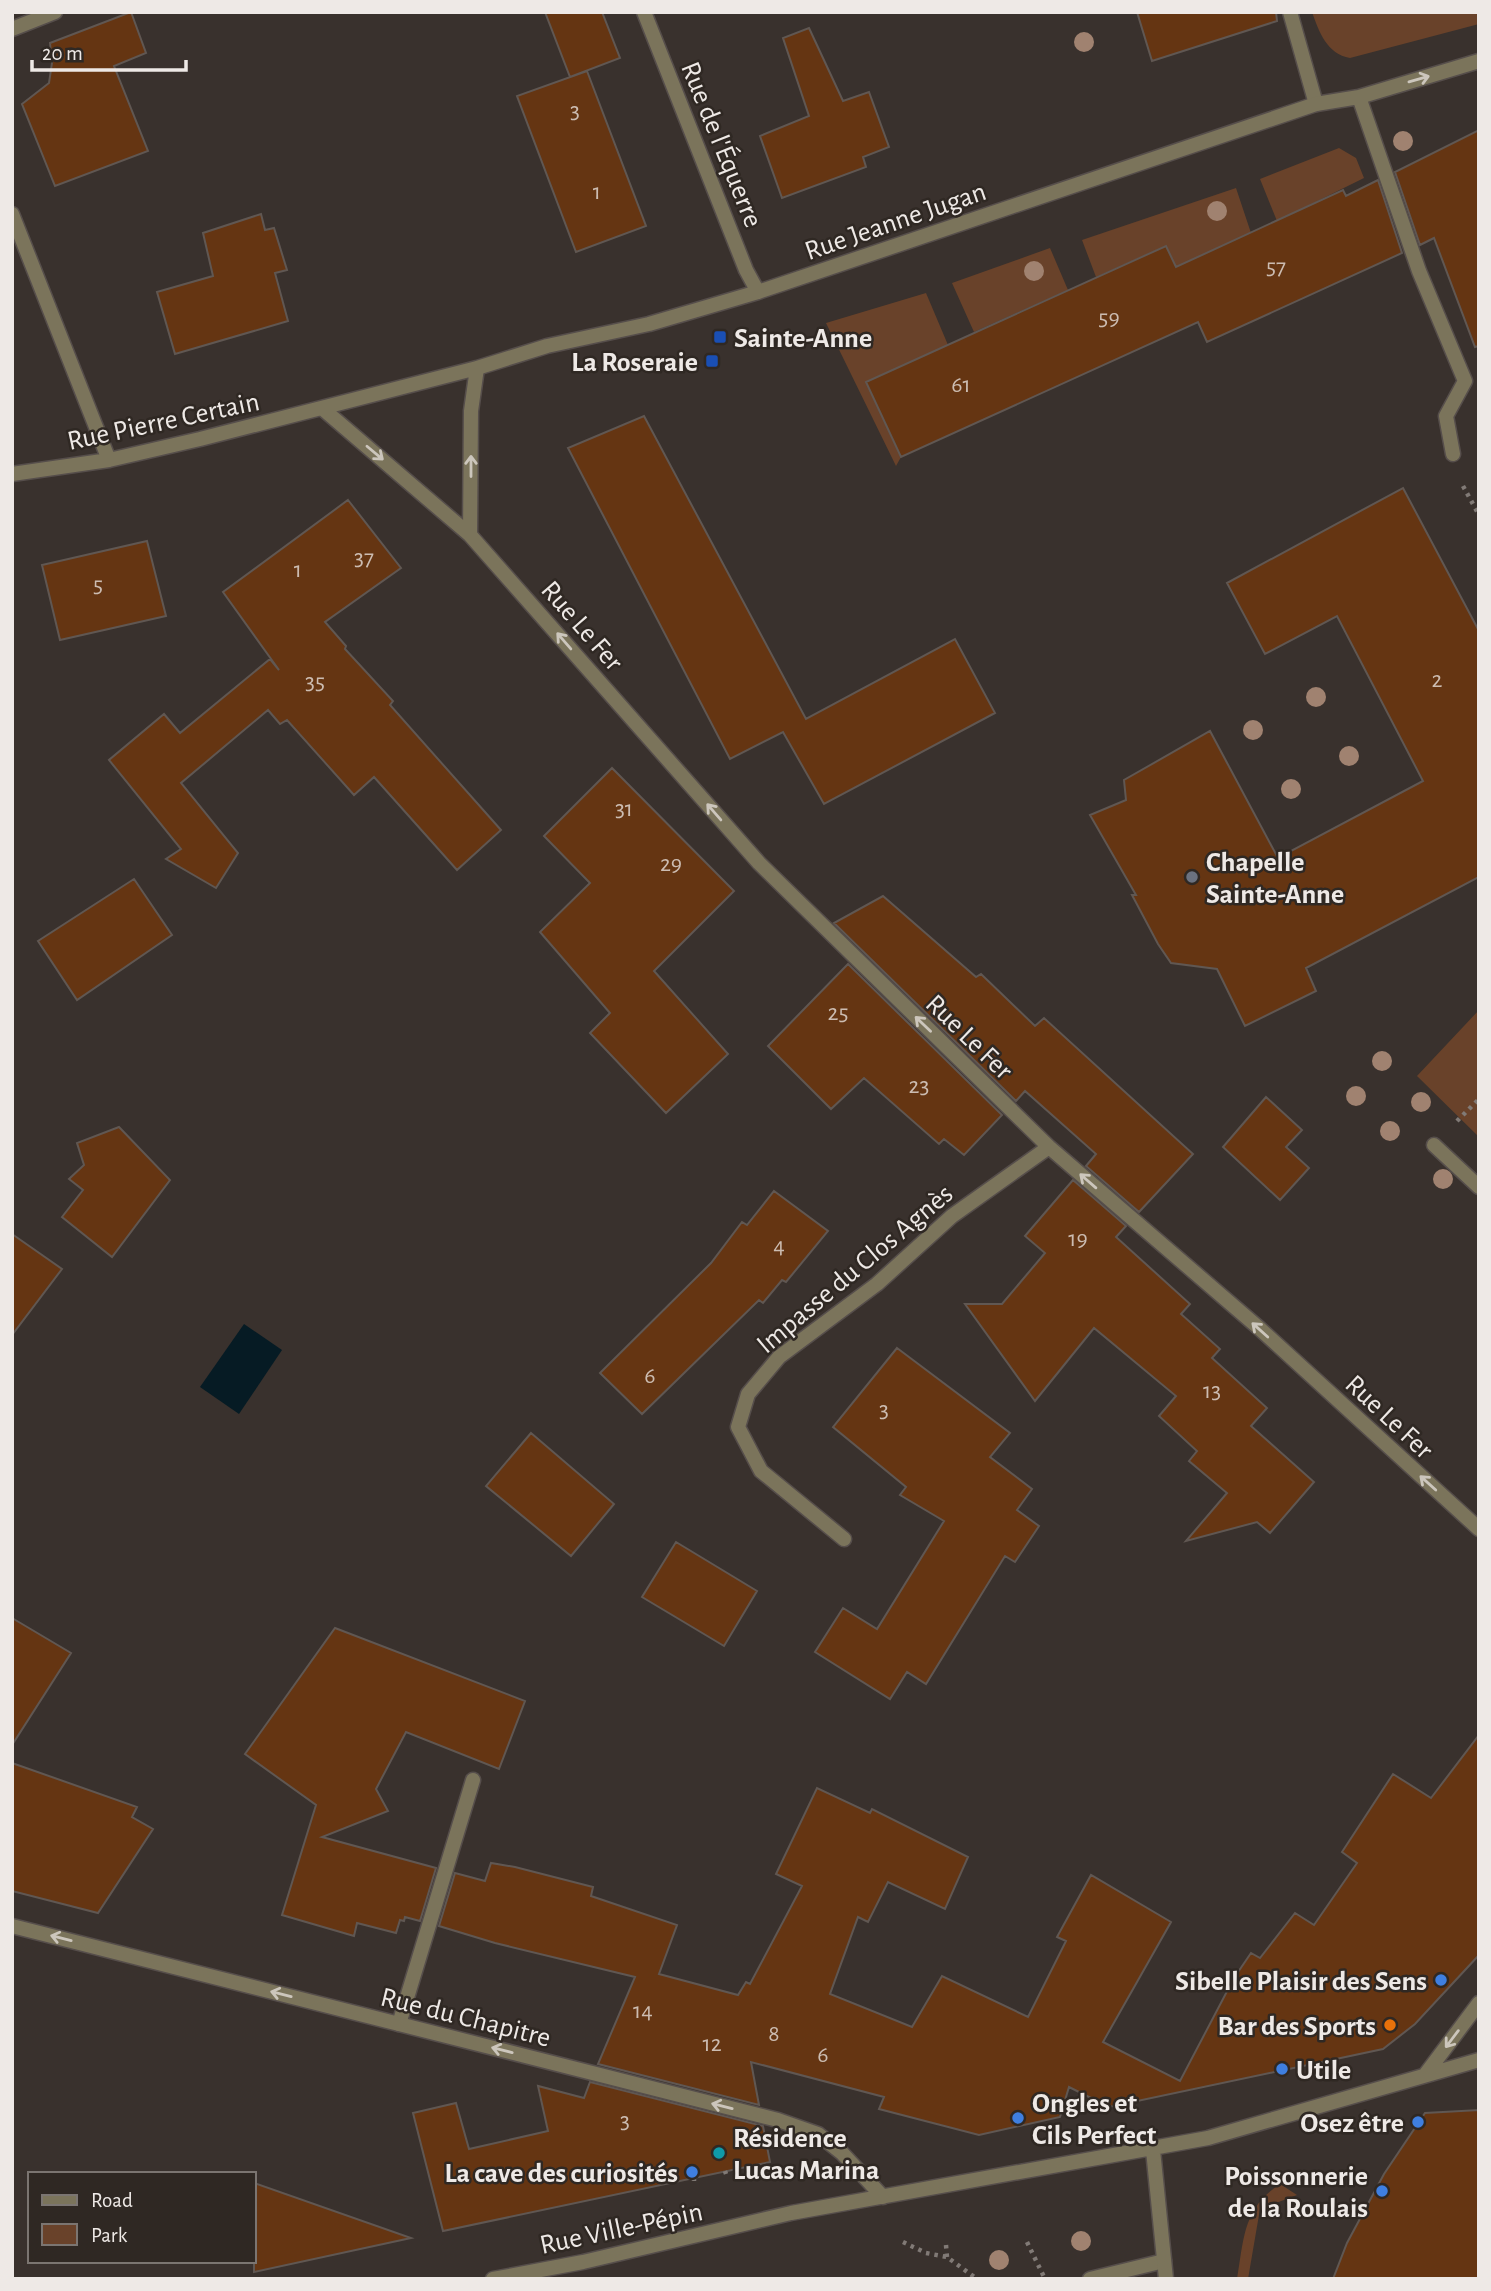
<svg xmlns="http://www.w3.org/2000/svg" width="1491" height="2291" viewBox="0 0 1491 2291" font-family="'Alegreya Sans',sans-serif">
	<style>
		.green { fill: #69422a }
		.water { fill: #061b24 }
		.building { fill: #653512; stroke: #605752; stroke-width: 2 }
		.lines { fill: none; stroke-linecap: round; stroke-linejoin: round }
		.lane-casing { stroke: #564e4b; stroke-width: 17 }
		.street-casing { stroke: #564e4b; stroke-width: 17 }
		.path { stroke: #817a76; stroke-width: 4.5; stroke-dasharray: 3.5 5; stroke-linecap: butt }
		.lane { stroke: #7b745b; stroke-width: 14 }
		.street { stroke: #7b745b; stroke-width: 14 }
		.tree { fill: #a08270 }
		.oneway { stroke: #ccc6bc }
		.transit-dot { fill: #1a4fb4; stroke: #2f2823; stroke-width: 2.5 }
		.worship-dot { fill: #6b7280; stroke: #2f2823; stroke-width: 2.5 }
		.shop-dot { fill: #3f7fe0; stroke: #2f2823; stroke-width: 2.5 }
		.food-dot { fill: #e8710a; stroke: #2f2823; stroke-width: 2.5 }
		.culture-dot { fill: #0f9aa8; stroke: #2f2823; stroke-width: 2.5 }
		.labels { text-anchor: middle; stroke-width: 5; stroke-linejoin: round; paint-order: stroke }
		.number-label { font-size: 24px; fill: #ccbcb1 }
		.street-label { font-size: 28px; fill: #eee9e6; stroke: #2f2823 }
		.poi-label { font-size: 28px; font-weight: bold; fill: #eee9e6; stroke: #2f2823; text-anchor: end }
	</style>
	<rect width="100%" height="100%" fill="#39312d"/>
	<path class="green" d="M 1312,12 L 1479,12 L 1479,24 L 1350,58 C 1327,54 1319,32 1312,12 Z
		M 1339,148 L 1356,158 L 1364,178 L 1277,221 L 1260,179 Z
		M 1236,188 L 1251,233 L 1176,267 L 1165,246 L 1096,277 L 1082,240 Z
		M 1050,248 L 1068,290 L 974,332 L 952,283 Z
		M 926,293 L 948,345 L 867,382 L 901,457 L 896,466 L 826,323 Z
		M 1479,1010 L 1479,1137 L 1417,1076 Z
		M 1280,2184 L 1297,2195 L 1260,2209 L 1248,2279 L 1237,2279 C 1244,2238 1243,2208 1280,2184 Z"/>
	<path class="water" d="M 244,1324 L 282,1350 L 239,1414 L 200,1387 Z"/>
	<path class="building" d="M 131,12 L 146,53 L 114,66 L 148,151 L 55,186 L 22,104 L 49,83 L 52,63 L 50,43 Z
		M 545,12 L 602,12 L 620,58 L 570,77 Z
		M 1137,12 L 1276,12 L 1277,21 L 1152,61 Z
		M 809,28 L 843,101 L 869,92 L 889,147 L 863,157 L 866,167 L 782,198 L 760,136 L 809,116 L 783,38 Z
		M 587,71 L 646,226 L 576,252 L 517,96 Z
		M 1479,130 L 1479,346 L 1475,347 L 1434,238 L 1420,245 L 1395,172 Z
		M 1378,180 L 1402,253 L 1207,342 L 1198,322 L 901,457 L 866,382 L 1166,246 L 1176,267 L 1343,190 L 1346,196 Z
		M 261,214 L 265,230 L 274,228 L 287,270 L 275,273 L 288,321 L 175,354 L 157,292 L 213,276 L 203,233 Z
		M 644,416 L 806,719 L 955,639 L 995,713 L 824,804 L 783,732 L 730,759 L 568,448 Z
		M 1403,488 L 1479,631 L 1479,877 L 1306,968 L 1316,991 L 1245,1026 L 1217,969 L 1171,963 L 1158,944 L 1132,895 L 1136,895 L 1090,815 L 1126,800 L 1124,780 L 1210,731 L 1278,858 L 1423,781 L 1337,616 L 1265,654 L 1227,583 Z
		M 348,500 L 401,568 L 325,622 L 346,646 L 345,649 L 393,701 L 390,705 L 501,830 L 457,870 L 374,777 L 354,795 L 287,720 L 280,724 L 268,710 L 181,783 L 238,853 L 216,888 L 166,859 L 181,849 L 109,760 L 164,714 L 180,733 L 270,659 L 279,670 L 223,592 Z
		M 147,541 L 166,616 L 60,640 L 42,565 Z
		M 612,768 L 734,891 L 654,971 L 728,1054 L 666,1113 L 590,1033 L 610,1013 L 540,932 L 590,883 L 544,836 Z
		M 134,879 L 172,935 L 77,1000 L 38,941 Z
		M 883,896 L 976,977 L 981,974 L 1035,1026 L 1044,1018 L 1193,1154 L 1139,1212 L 1086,1166 L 1096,1154 L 1025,1091 L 1016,1101 L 834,923 Z
		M 848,964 L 1002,1115 L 964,1155 L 944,1139 L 939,1144 L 864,1078 L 831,1109 L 768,1046 Z
		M 1266,1097 L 1302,1130 L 1286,1147 L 1309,1168 L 1280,1200 L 1223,1147 Z
		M 119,1127 L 170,1180 L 112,1257 L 62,1217 L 83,1190 L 69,1179 L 84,1165 L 77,1143 Z
		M 1073,1180 L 1126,1226 L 1116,1237 L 1190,1304 L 1181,1314 L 1220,1349 L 1212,1358 L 1267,1408 L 1251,1426 L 1314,1482 L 1270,1533 L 1257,1522 L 1186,1541 L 1227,1493 L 1189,1461 L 1197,1451 L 1159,1416 L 1176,1396 L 1094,1328 L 1035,1401 L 965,1304 L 1002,1304 L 1045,1253 L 1025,1236 Z
		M 774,1191 L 828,1231 L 786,1282 L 782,1280 L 763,1303 L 759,1300 L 642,1414 L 600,1373 L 711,1263 L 742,1222 L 747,1225 Z
		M 12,1234 L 62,1269 L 12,1335 Z
		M 897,1348 L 1010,1433 L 990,1457 L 1032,1489 L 1017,1510 L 1039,1526 L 1015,1562 L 1005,1556 L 926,1684 L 907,1672 L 890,1699 L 815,1652 L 843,1608 L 877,1629 L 944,1521 L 900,1495 L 906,1487 L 833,1427 Z
		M 531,1433 L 614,1504 L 571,1556 L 486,1486 Z
		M 676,1542 L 757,1591 L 724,1646 L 642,1597 Z
		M 12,1618 L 71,1653 L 12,1745 Z
		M 335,1628 L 525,1701 L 499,1769 L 406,1732 L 376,1789 L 388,1811 L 322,1837 L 436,1868 L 420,1921 L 405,1917 L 404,1921 L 400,1920 L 396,1933 L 357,1923 L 354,1936 L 282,1915 L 316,1805 L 245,1754 Z
		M 1479,1735 L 1479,1955 L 1415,2024 L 1383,2049 L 1109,2107 L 1069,2087 L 1060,2117 L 979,2135 L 879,2109 L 884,2097 L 751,2062 L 759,2105 L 598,2064 L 635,1977 L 495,1943 L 439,1926 L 455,1873 L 485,1881 L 491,1863 L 515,1867 L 593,1887 L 591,1896 L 677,1925 L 659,1974 L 738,1995 L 746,1982 L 750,1984 L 802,1886 L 776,1874 L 817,1788 L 870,1813 L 872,1809 L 968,1857 L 945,1909 L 888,1882 L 868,1922 L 858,1917 L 830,1994 L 912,2027 L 942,1976 L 1028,2017 L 1066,1941 L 1057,1937 L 1091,1875 L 1171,1922 L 1103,2042 L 1180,2081 L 1234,1978 L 1251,1953 L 1260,1958 L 1295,1913 L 1314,1925 L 1357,1863 L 1342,1852 L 1393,1774 L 1431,1798 Z
		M 12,1763 L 137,1807 L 132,1817 L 153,1829 L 98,1913 L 12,1891 Z
		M 590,2082 L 763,2126 L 770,2162 L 443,2231 L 413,2113 L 456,2103 L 469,2149 L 548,2131 L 538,2086 L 584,2098 Z
		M 1479,2110 L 1479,2279 L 1333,2279 L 1347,2243 L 1384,2174 L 1425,2113 Z
		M 254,2183 L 411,2238 L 254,2272 Z"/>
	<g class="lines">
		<defs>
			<path id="lane" d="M 1290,12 L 1316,104
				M 399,2024 L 473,1780
				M 1090,2279 L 1164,2261"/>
			<path id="street" d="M 644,12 L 746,270 L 758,292
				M 12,29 L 55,12
				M 1359,97 L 1419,271 L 1465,381 L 1446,416 L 1453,454
				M 12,214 L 109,460
				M 323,409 L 470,535 L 759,863 L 1049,1147 L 1259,1328 L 1479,1529
				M 12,474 L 109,460 L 200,439 L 477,368 L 547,346 L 649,324 L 758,292 L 1316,104 L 1359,97 L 1479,61
				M 470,535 L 471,411 L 477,368
				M 1434,1145 L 1479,1187
				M 844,1539 L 761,1471 L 738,1427 L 748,1394 L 779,1357 L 877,1284 L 952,1216 L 1049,1147
				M 12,1926 L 778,2120 L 818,2134 L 842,2153 L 883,2197
				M 1425,2075 L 1479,2003
				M 1153,2150 L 1166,2279
				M 493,2279 L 583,2262 L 791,2213 L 1208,2138 L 1479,2060"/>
		</defs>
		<use href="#lane" class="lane-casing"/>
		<use href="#street" class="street-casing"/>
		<path class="path" d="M 1463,486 L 1479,515
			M 1457,1121 L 1479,1099
			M 725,2171 L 726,2174
			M 694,2181 L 694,2178
			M 903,2242 L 926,2253 L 947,2257 L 977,2279
			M 1027,2242 L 1045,2279
			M 946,2245 L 947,2257"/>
		<use href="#lane" class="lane"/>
		<use href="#street" class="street"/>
	</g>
	<g class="tree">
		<circle cx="1084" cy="42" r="10"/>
		<circle cx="1403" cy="141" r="10"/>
		<circle cx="1217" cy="211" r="10"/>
		<circle cx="1034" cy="271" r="10"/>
		<circle cx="1316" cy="697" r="10"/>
		<circle cx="1253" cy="730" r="10"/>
		<circle cx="1349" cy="756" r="10"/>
		<circle cx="1291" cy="789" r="10"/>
		<circle cx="1382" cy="1061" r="10"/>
		<circle cx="1356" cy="1096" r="10"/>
		<circle cx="1421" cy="1102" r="10"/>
		<circle cx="1390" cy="1131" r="10"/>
		<circle cx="1443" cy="1179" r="10"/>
		<circle cx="1081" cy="2241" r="10"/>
		<circle cx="999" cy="2260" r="10"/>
	</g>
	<defs><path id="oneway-shaft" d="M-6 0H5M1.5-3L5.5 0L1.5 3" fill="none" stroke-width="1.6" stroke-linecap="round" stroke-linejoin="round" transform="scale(1.75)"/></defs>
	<g class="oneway">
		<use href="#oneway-shaft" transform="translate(1419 79) rotate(-16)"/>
		<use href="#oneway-shaft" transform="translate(375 453) rotate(40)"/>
		<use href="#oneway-shaft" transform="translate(471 466) rotate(-90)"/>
		<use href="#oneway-shaft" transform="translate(564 641) rotate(-131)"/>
		<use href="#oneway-shaft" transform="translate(714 812) rotate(-131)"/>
		<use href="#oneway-shaft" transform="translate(923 1024) rotate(-136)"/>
		<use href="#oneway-shaft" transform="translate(1088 1181) rotate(-139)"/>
		<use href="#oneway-shaft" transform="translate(1260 1330) rotate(-138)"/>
		<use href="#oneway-shaft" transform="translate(1428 1483) rotate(-138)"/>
		<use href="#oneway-shaft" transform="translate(61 1938) rotate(-166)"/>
		<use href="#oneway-shaft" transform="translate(281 1994) rotate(-166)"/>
		<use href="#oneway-shaft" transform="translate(1452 2039) rotate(127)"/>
		<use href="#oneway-shaft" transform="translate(502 2050) rotate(-166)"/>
		<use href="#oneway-shaft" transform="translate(722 2106) rotate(-166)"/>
	</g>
	<g class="transit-dot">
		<rect x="713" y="330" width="14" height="14" rx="3.5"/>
		<rect x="705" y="354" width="14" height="14" rx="3.5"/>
	</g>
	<circle class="worship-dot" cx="1192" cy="877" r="7"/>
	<g class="shop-dot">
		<circle cx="1441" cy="1980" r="7"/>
		<circle cx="1282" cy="2069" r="7"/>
		<circle cx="1018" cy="2118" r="7"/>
		<circle cx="1418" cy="2122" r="7"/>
		<circle cx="692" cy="2172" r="7"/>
		<circle cx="1382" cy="2191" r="7"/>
	</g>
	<circle class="food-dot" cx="1390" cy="2025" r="7"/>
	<circle class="culture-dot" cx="719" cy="2153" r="7"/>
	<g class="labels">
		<g class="number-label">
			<text x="575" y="118">3</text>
			<text x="597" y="199">1</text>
			<text x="1276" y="274">57</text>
			<text x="1109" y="325">59</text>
			<text x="961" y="392">61</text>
			<text x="364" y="565">37</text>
			<text x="298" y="577">1</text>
			<text x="98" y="592">5</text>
			<text x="1437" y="687">2</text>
			<text x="315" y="689">35</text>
			<text x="624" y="816">31</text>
			<text x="671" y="871">29</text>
			<text x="838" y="1020">25</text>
			<text x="919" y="1093">23</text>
			<text x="1078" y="1246">19</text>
			<text x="779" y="1253">4</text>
			<text x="650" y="1383">6</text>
			<text x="1212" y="1398">13</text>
			<text x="884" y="1417">3</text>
			<text x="643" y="2018">14</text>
			<text x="774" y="2041">8</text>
			<text x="712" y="2051">12</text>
			<text x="823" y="2062">6</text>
			<text x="625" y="2128">3</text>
		</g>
		<g class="street-label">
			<text transform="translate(723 144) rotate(68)" y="10">Rue de l'Équerre</text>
			<text transform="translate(895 220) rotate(-19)" y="10">Rue Jeanne Jugan</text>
			<text transform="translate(163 420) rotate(-12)" y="10">Rue Pierre Certain</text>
			<text transform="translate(583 625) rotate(49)" y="10">Rue Le Fer</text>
			<text transform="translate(970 1036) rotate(44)" y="10">Rue Le Fer</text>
			<text transform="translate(854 1268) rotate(-40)" y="10">Impasse du Clos Agnès</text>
			<text transform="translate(1390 1416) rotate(43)" y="10">Rue Le Fer</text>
			<text transform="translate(466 2016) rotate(14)" y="10">Rue du Chapitre</text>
			<text transform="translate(621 2227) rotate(-12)" y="10">Rue Ville-Pépin</text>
		</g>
		<g class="poi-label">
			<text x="734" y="347" text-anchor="start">Sainte-Anne</text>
			<text x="698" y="371">La Roseraie</text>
			<text x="1206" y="871" text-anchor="start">Chapelle<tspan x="1206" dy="32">Sainte-Anne</tspan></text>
			<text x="1427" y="1990">Sibelle Plaisir des Sens</text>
			<text x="1376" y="2035">Bar des Sports</text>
			<text x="1296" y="2079" text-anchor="start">Utile</text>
			<text x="1032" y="2112" text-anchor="start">Ongles et<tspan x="1032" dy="32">Cils Perfect</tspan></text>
			<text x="1404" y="2132">Osez être</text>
			<text x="733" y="2147" text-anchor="start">Résidence<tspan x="733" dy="32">Lucas Marina</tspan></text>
			<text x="678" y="2182">La cave des curiosités</text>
			<text x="1368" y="2185">Poissonnerie<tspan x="1368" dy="32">de la Roulais</tspan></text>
		</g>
	</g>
	<rect width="1491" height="2291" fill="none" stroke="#eee9e6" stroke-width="28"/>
	<rect x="28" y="2172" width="228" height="91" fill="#2f2823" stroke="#7b7571" stroke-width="2"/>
	<rect x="42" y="2195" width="35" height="10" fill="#7b745b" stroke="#7b7571" stroke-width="2"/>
	<text x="91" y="2207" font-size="21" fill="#eee9e6">Road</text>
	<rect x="42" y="2224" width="35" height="21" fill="#69422a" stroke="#7b7571" stroke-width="2"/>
	<text x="91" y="2242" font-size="21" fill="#eee9e6">Park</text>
	<path d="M32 60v10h154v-10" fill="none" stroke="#eee9e6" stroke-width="3.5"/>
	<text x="42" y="60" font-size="21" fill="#eee9e6" stroke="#2f2823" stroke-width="5" paint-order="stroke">20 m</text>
</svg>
